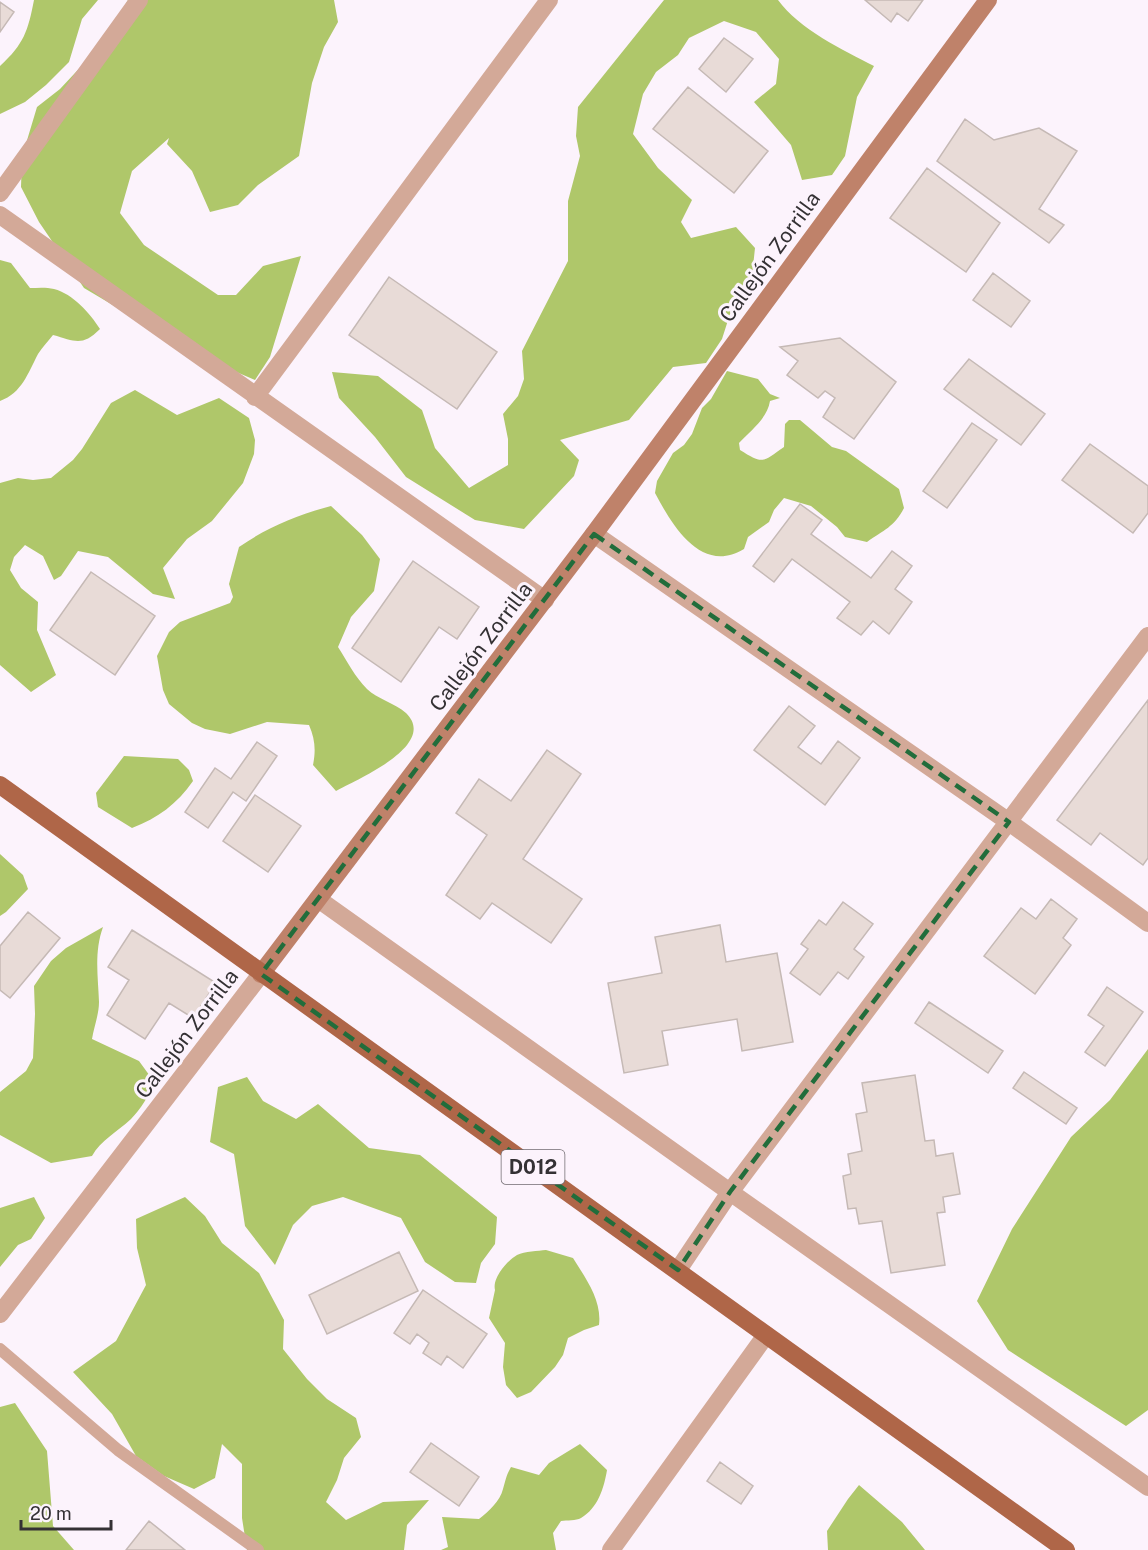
<svg xmlns="http://www.w3.org/2000/svg" width="1148" height="1550" viewBox="0 0 1148 1550" font-family="'Public Sans',sans-serif">
	<style>
		.forest { fill: #afc76a }
		.building { fill: #e8dbd7; stroke: #c5b9b5; stroke-width: 1.5 }
		.lines { fill: none; stroke-linecap: round; stroke-linejoin: round }
		.lane { stroke: #d3a998; stroke-width: 12 }
		.street { stroke: #d3a998; stroke-width: 18 }
		.secondary { stroke: #bf826a; stroke-width: 18 }
		.primary { stroke: #af6648; stroke-width: 18 }
		.marked { fill: none; stroke: #216d3b; stroke-width: 4.5; stroke-dasharray: 12 8; stroke-linejoin: round }
		.labels { text-anchor: middle; stroke-width: 6; stroke-linejoin: round; paint-order: stroke }
		.shield { fill: #fcf3fc; stroke: #706b70; stroke-width: 1.5 }
		.shield-label { font-size: 20px; font-weight: bold; fill: #343134 }
		.street-label { font-size: 21px; fill: #343134; stroke: #fcf3fc }
	</style>
	<rect width="100%" height="100%" fill="#fcf3fc"/>
	<path class="forest" d="M 34,0 L 98,0 L 82,19 L 69,62 L 46,85 L 25,102 L 0,114 L 0,66 C 24,44 28,31 34,0 Z
		M 128,0 L 334,0 L 338,22 L 324,47 L 312,83 L 299,156 L 258,185 L 238,205 L 210,212 L 192,171 L 167,144 L 169,138 L 132,171 L 120,213 L 144,245 L 218,295 L 236,295 L 263,266 L 301,256 L 270,357 L 255,380 L 164,341 L 138,320 L 84,288 L 39,222 L 21,187 L 22,157 L 37,107 L 60,89 L 104,42 Z
		M 664,0 L 778,0 C 799,29 843,50 874,66 L 857,97 L 845,156 L 832,175 L 802,180 L 791,145 L 754,102 L 776,84 L 779,59 L 756,32 L 724,21 L 689,38 L 678,55 L 656,72 L 643,94 L 633,134 L 658,168 L 692,200 L 681,222 L 691,238 L 736,227 L 755,248 L 752,276 L 730,314 L 722,339 L 706,363 L 673,367 L 629,420 L 560,440 L 579,460 L 574,476 L 524,529 L 475,520 L 406,477 L 375,437 L 339,398 L 332,372 L 378,376 L 422,410 L 435,448 L 469,488 L 508,465 L 508,439 L 503,414 L 518,396 L 524,379 L 522,351 L 568,261 L 568,201 L 580,156 L 576,136 L 578,107 Z
		M 0,260 L 11,263 L 30,288 C 37,288 46,287 54,289 C 73,294 90,313 100,329 C 82,347 75,341 53,335 C 48,341 42,348 38,354 C 28,373 22,393 0,401 Z
		M 727,371 L 758,379 L 770,394 L 780,398 L 770,401 C 767,419 751,430 739,443 L 740,450 C 764,465 762,462 784,447 L 785,424 L 789,420 L 800,420 L 832,447 L 846,451 L 899,489 L 904,508 C 894,527 884,530 867,542 L 845,537 L 837,527 L 811,506 L 784,498 L 774,510 L 769,522 L 748,537 L 744,549 C 701,575 672,525 655,493 L 657,481 L 673,453 L 684,445 L 692,434 L 702,408 L 711,399 Z
		M 135,390 L 177,415 L 219,398 L 249,418 L 255,440 L 254,454 L 243,483 L 212,521 L 187,539 L 163,568 L 175,599 L 153,594 L 108,557 L 78,551 L 61,576 L 54,580 L 43,556 L 25,545 L 14,557 L 10,570 L 21,588 L 38,602 L 37,630 L 56,675 L 31,692 L 0,665 L 0,483 L 18,478 L 33,480 L 51,478 L 73,460 L 82,449 L 111,403 Z
		M 331,506 L 362,535 L 380,559 L 374,591 L 351,617 L 338,647 C 347,661 355,677 367,689 C 377,699 395,703 406,713 C 439,745 356,780 336,791 L 313,765 C 316,750 315,739 309,725 L 267,722 L 230,734 L 205,729 L 192,723 L 169,704 L 163,690 L 157,656 L 169,632 L 180,622 L 230,603 L 233,597 L 229,584 L 239,547 C 268,527 297,515 331,506 Z
		M 124,756 L 178,759 L 189,770 L 193,781 C 177,804 158,818 132,828 L 98,807 L 96,793 Z
		M 0,854 L 23,875 L 28,889 L 6,912 L 0,916 Z
		M 103,927 C 94,952 98,976 99,1002 C 99,1014 94,1027 92,1039 L 139,1061 L 155,1083 C 148,1096 141,1109 131,1119 C 117,1132 101,1140 92,1156 L 51,1163 L 0,1135 L 0,1092 L 26,1071 L 33,1058 L 35,1014 L 34,986 L 51,961 L 66,948 Z
		M 1148,1049 L 1148,1410 L 1126,1426 L 1008,1350 L 977,1301 L 1012,1229 L 1071,1137 L 1110,1100 Z
		M 247,1077 L 263,1101 L 296,1119 L 318,1104 L 369,1148 L 420,1155 L 497,1217 L 495,1244 L 481,1263 L 476,1283 L 455,1282 L 425,1262 L 401,1218 L 343,1197 L 312,1206 L 293,1225 L 275,1265 L 245,1226 L 234,1154 L 210,1142 L 218,1087 Z
		M 34,1197 L 45,1218 L 31,1239 L 18,1245 L 0,1267 L 0,1208 Z
		M 185,1197 L 205,1216 L 222,1243 L 259,1273 L 284,1320 L 283,1349 L 307,1379 L 327,1399 L 356,1418 L 361,1437 L 344,1458 L 337,1480 L 326,1502 L 346,1520 L 383,1502 L 429,1500 L 407,1525 L 404,1550 L 247,1550 L 242,1518 L 242,1464 L 222,1444 L 215,1478 L 194,1489 L 164,1476 L 136,1456 L 112,1414 L 73,1372 L 116,1341 L 146,1285 L 137,1248 L 136,1219 Z
		M 546,1250 L 573,1258 C 586,1279 602,1300 599,1325 L 584,1330 L 568,1338 L 563,1355 L 555,1367 L 531,1392 L 517,1398 L 506,1385 L 503,1367 L 505,1343 L 489,1318 L 495,1290 C 492,1278 507,1261 517,1255 C 525,1251 538,1251 546,1250 Z
		M 15,1403 L 47,1451 L 53,1526 L 74,1550 L 0,1550 L 0,1407 Z
		M 580,1444 L 607,1470 C 604,1488 598,1508 581,1518 C 576,1521 567,1520 561,1521 L 553,1533 L 556,1550 L 441,1550 L 448,1547 L 442,1517 L 479,1519 C 489,1511 500,1501 503,1489 C 506,1479 506,1476 511,1467 L 539,1475 L 549,1463 Z
		M 859,1485 L 902,1522 L 925,1550 L 828,1550 L 827,1531 L 848,1499 Z"/>
	<path class="building" d="M 865,0 L 923,0 L 908,21 L 897,13 L 891,22 Z
		M 0,2 L 14,12 L 0,32 Z
		M 724,38 L 753,59 L 726,92 L 699,69 Z
		M 688,87 L 768,151 L 734,193 L 653,129 Z
		M 965,119 L 994,140 L 1039,128 L 1077,151 L 1039,209 L 1064,225 L 1049,243 L 937,161 Z
		M 927,168 L 1000,223 L 966,272 L 890,218 Z
		M 993,273 L 1030,301 L 1011,327 L 973,300 Z
		M 389,277 L 497,352 L 457,409 L 349,335 Z
		M 840,338 L 896,382 L 854,439 L 823,417 L 835,398 L 825,391 L 818,398 L 787,375 L 798,361 L 780,347 Z
		M 969,359 L 1045,414 L 1021,445 L 944,389 Z
		M 972,423 L 997,440 L 947,508 L 923,491 Z
		M 1090,444 L 1148,486 L 1148,513 L 1133,533 L 1062,480 Z
		M 800,504 L 822,520 L 811,534 L 871,578 L 892,551 L 912,566 L 895,589 L 912,602 L 889,634 L 873,621 L 861,635 L 837,618 L 850,602 L 792,559 L 774,582 L 753,566 Z
		M 413,561 L 479,607 L 457,639 L 439,627 L 401,682 L 352,648 Z
		M 91,572 L 155,616 L 115,675 L 50,630 Z
		M 1148,700 L 1148,858 L 1143,865 L 1100,833 L 1091,845 L 1057,820 Z
		M 789,706 L 815,726 L 798,747 L 821,764 L 838,741 L 860,758 L 825,805 L 754,750 Z
		M 257,742 L 277,756 L 246,801 L 233,792 L 208,828 L 185,812 L 215,768 L 231,779 Z
		M 547,750 L 581,774 L 523,859 L 582,899 L 551,943 L 492,903 L 480,919 L 446,895 L 487,835 L 456,813 L 479,779 L 511,801 Z
		M 255,795 L 301,826 L 268,872 L 223,841 Z
		M 1051,899 L 1077,919 L 1063,938 L 1071,945 L 1035,994 L 984,956 L 1021,908 L 1036,919 Z
		M 843,902 L 873,924 L 854,949 L 864,957 L 848,979 L 838,972 L 820,995 L 790,973 L 808,949 L 801,944 L 819,920 L 826,925 Z
		M 28,912 L 60,938 L 10,998 L 0,990 L 0,946 Z
		M 720,925 L 726,962 L 777,953 L 793,1042 L 742,1051 L 737,1019 L 662,1031 L 668,1065 L 624,1073 L 608,983 L 662,973 L 655,937 Z
		M 132,930 L 216,983 L 193,1018 L 169,1003 L 145,1039 L 107,1015 L 129,980 L 108,967 Z
		M 1107,987 L 1143,1012 L 1105,1066 L 1085,1052 L 1104,1026 L 1088,1015 Z
		M 929,1002 L 1003,1051 L 988,1073 L 915,1023 Z
		M 1024,1072 L 1077,1108 L 1066,1124 L 1013,1088 Z
		M 915,1075 L 925,1141 L 934,1140 L 936,1156 L 953,1153 L 960,1194 L 943,1197 L 945,1212 L 937,1213 L 945,1265 L 891,1273 L 882,1221 L 859,1224 L 856,1208 L 848,1209 L 843,1176 L 851,1174 L 848,1154 L 862,1151 L 856,1114 L 867,1112 L 862,1083 Z
		M 399,1252 L 418,1291 L 327,1334 L 309,1295 Z
		M 423,1290 L 487,1334 L 463,1368 L 447,1356 L 441,1365 L 423,1353 L 429,1343 L 417,1334 L 410,1344 L 394,1333 Z
		M 431,1443 L 479,1477 L 459,1506 L 410,1472 Z
		M 720,1462 L 753,1486 L 741,1504 L 707,1481 Z
		M 149,1521 L 185,1550 L 126,1550 Z"/>
	<g class="lines">
		<path class="lane" d="M 0,1349 L 118,1450 L 258,1550"/>
		<path class="street" d="M 0,193 L 139,0
			M 0,215 L 545,600
			M 255,397 L 549,0
			M 594,534 L 1009,822 L 1148,923
			M 318,899 L 730,1192 L 1148,1487
			M 678,1270 L 730,1192 L 1148,636
			M 0,1314 L 261,974
			M 611,1550 L 766,1335"/>
		<path class="secondary" d="M 261,974 L 594,534 L 988,0"/>
		<path class="primary" d="M 0,785 L 1066,1550"/>
	</g>
	<path class="marked" d="M 594,534 L 1009,822 L 730,1192 L 678,1270 L 261,974 Z"/>
	<g class="labels">
		<rect class="shield" x="501.5" y="1150" width="63" height="34" rx="4.5"/>
		<g class="shield-label">
			<text x="533" y="1174">D012</text>
		</g>
		<g class="street-label">
			<text transform="translate(770 257) rotate(-54)" y="7">Callejón Zorrilla</text>
			<text transform="translate(481 647) rotate(-53)" y="7">Callejón Zorrilla</text>
			<text transform="translate(187 1034) rotate(-53)" y="7">Callejón Zorrilla</text>
		</g>
	</g>
	<path d="M21 1520v9h90v-9" fill="none" stroke="#343134" stroke-width="3"/>
	<text x="30" y="1520" font-size="18" fill="#343134" stroke="#fcf3fc" stroke-width="4.5" paint-order="stroke">20 m</text>
</svg>
